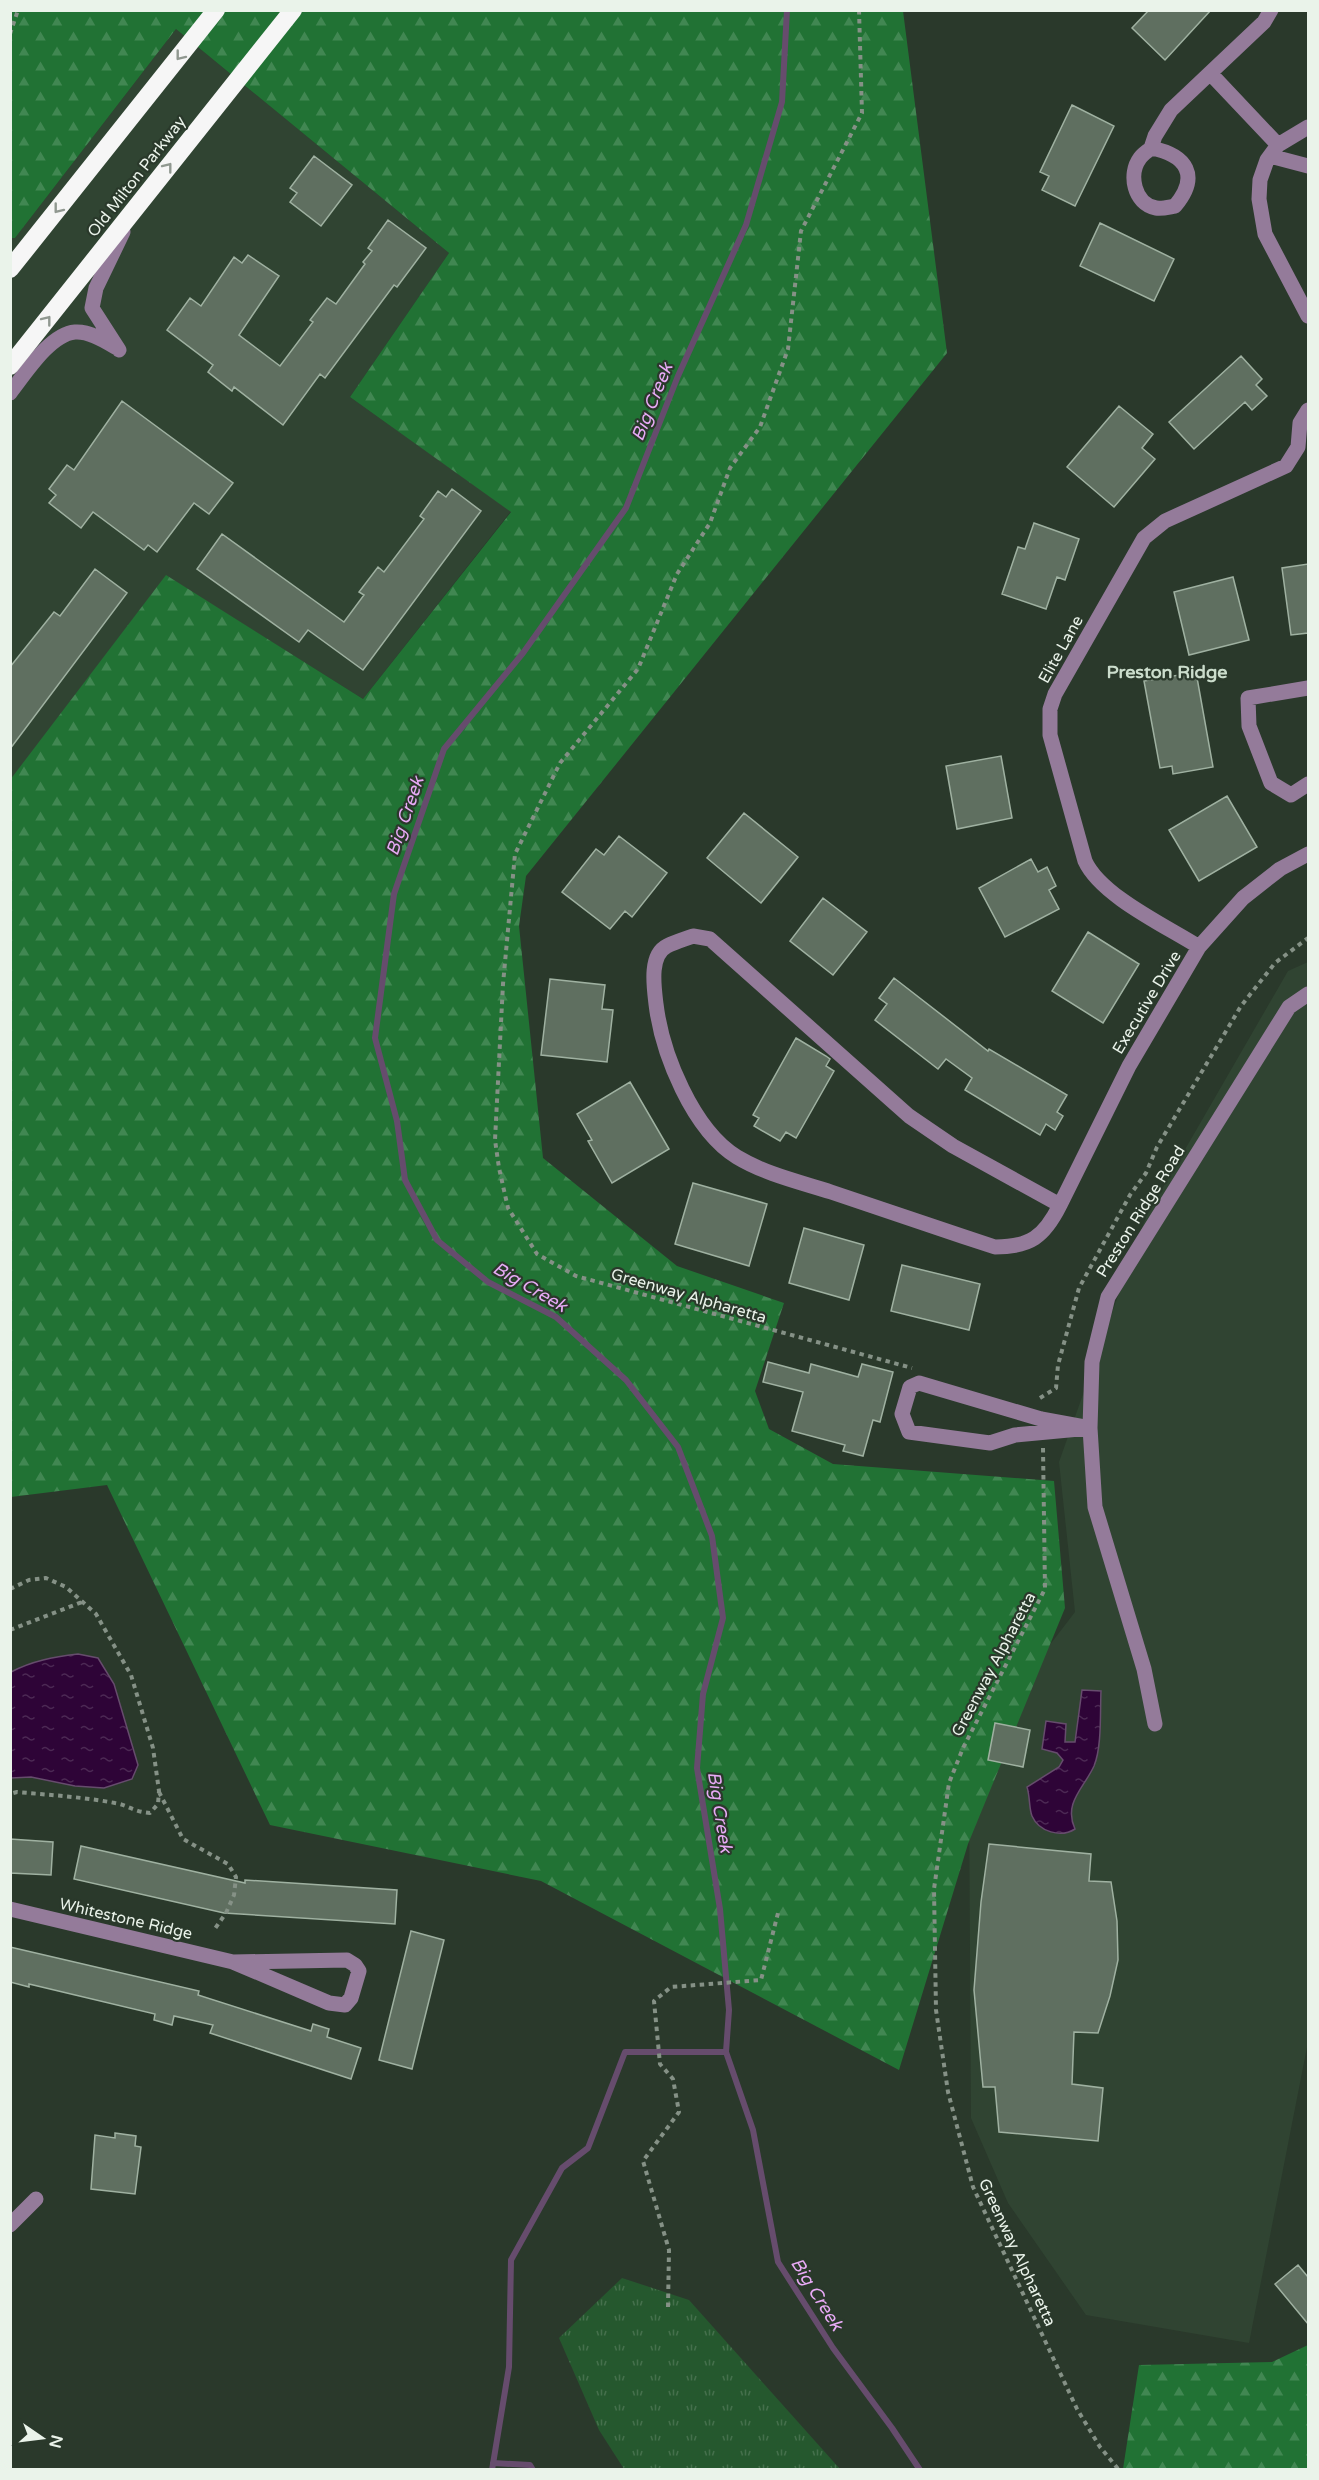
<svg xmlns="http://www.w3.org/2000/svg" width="1319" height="2480" viewBox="0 0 1319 2480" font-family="'Varela Round',sans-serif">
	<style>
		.built { fill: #304432 }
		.grass { fill: url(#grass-tufts) }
		.forest { fill: url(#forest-firs) }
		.water { fill: url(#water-ripples); stroke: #664c6d; stroke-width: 1.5 }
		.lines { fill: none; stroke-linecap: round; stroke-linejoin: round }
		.stream { stroke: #664c6d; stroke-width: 6 }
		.building { fill: #5f6f60; stroke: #9fb1a1; stroke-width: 1.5 }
		.path { stroke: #859186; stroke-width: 4; stroke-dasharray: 4.5 4.5; stroke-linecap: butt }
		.minor { stroke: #947b9a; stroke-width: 15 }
		.highway { stroke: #f6f6f6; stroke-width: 18 }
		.oneway { stroke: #909890 }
		.labels { text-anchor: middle; stroke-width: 4.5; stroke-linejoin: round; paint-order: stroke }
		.street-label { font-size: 16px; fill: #eaf3ea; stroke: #2a392b }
		.water-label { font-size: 18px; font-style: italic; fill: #e8aaf6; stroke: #2a392b }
		.neighbourhood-label { font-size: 18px; font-weight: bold; fill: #cbddcc; stroke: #2a392b }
	</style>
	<defs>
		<pattern id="grass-tufts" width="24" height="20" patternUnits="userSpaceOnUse" patternTransform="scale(1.5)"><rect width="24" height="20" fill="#25582e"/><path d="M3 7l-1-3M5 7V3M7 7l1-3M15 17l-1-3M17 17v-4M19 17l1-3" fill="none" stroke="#45704c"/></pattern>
		<pattern id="forest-firs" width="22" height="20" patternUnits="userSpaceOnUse" patternTransform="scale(1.5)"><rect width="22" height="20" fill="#217234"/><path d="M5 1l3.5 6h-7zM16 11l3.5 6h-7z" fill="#418752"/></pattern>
		<pattern id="water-ripples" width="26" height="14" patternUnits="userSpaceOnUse" patternTransform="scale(1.5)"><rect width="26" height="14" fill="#2e0437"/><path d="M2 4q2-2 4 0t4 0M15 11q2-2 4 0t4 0" fill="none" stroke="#4c2954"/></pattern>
	</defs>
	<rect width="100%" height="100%" fill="#2a392b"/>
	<path class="built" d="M 176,29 L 449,253 L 350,397 L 511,511 L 363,699 L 166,576 L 11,780 L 11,238 L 15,238 Z
		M 1308,962 L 1308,2042 L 1249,2343 L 1086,2315 L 1008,2203 L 971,2118 L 969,1788 L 990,1723 L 1075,1612 L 1059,1462 L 1146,1217 L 1288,971 Z"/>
	<path class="grass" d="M 622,2278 L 689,2300 L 840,2469 L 624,2469 L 599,2430 L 559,2338 Z"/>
	<path class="forest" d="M 11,11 L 903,11 L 947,353 L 526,876 L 519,926 L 543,1158 L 677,1266 L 784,1303 L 755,1391 L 769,1429 L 833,1464 L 1054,1481 L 1065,1608 L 968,1844 L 899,2070 L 541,1881 L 270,1825 L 107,1485 L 11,1497 L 10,780 L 166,575 L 363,699 L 511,512 L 350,397 L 449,253 L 176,29 L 15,238 L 11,238 Z
		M 1308,2345 L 1308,2469 L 1123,2469 L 1139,2365 L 1272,2362 Z"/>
	<path class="water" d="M 78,1654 L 98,1658 L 114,1684 L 138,1765 L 132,1779 L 104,1788 L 75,1786 L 31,1777 L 11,1778 L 11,1672 C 32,1661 53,1657 78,1654 Z
		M 1082,1690 L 1101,1691 C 1100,1712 1102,1747 1094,1766 C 1084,1788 1063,1803 1075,1829 C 1061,1838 1039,1832 1032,1816 C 1029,1809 1030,1796 1027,1787 L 1059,1767 L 1063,1760 L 1057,1753 L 1042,1749 L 1046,1721 L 1066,1724 L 1065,1742 L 1075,1742 Z"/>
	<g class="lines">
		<path class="stream" d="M 787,10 L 782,102 L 746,225 L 678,376 L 626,508 L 523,653 L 444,749 L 394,894 L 375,1038 L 397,1121 L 405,1180 L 437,1240 L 488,1282 L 556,1317 L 626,1380 L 678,1447 L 712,1536 L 723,1618 L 703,1694 L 697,1768 L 720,1909 L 729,2010 L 726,2052 L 753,2130 L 778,2262 L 833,2348 L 892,2428 L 920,2470
			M 493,2463 L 530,2465 L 533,2470
			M 492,2470 L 509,2367 L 511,2260 L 562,2168 L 588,2148 L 625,2052 L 726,2052"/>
	</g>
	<path class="building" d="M 1149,10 L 1211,10 L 1165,60 L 1132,28 Z
		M 1072,105 L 1114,126 L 1075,206 L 1042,190 L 1049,176 L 1040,172 Z
		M 314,156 L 352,185 L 321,226 L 290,202 L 297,193 L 290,188 Z
		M 388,220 L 426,248 L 397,287 L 394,285 L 325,378 L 320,374 L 283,425 L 234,387 L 232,391 L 208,372 L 213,365 L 167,330 L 190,298 L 201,306 L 234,257 L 242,263 L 248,255 L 279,276 L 239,335 L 280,366 L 313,322 L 310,320 L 327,298 L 336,304 L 365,264 L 363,262 L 372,251 L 368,248 Z
		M 1100,223 L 1174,259 L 1154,301 L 1080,266 Z
		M 1241,356 L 1262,379 L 1256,385 L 1267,396 L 1252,410 L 1245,402 L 1194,449 L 1169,422 Z
		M 122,401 L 233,483 L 209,514 L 194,503 L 157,552 L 148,545 L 144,550 L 93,512 L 81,528 L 49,503 L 56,495 L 49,489 L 67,465 L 74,470 Z
		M 1119,406 L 1153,434 L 1142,448 L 1155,459 L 1114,507 L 1067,467 Z
		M 452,489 L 481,511 L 363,670 L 308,630 L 299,642 L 197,569 L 222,534 L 344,622 L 364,595 L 359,592 L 378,567 L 384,572 L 424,519 L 420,516 L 438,491 L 446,497 Z
		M 1034,523 L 1079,539 L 1065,580 L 1057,577 L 1046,609 L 1002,594 L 1018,547 L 1025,549 Z
		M 1308,564 L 1308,633 L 1291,635 L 1282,568 Z
		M 95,569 L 127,593 L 10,749 L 10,667 L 54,612 L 60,616 Z
		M 1233,577 L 1249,640 L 1189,655 L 1174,592 Z
		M 1196,672 L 1213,767 L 1173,774 L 1172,766 L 1160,768 L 1144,681 Z
		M 1001,756 L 1012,818 L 957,829 L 946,766 Z
		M 1227,796 L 1257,847 L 1199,881 L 1169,830 Z
		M 744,813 L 798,857 L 761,903 L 707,858 Z
		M 619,836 L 667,873 L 632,917 L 625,911 L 610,929 L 562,892 L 596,849 L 604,855 Z
		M 1031,859 L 1038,872 L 1047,867 L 1056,886 L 1049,890 L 1059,909 L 1005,937 L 979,888 Z
		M 823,898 L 867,932 L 833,975 L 790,941 Z
		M 1088,932 L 1139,964 L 1103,1023 L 1052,991 Z
		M 894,978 L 988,1051 L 989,1049 L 1067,1095 L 1057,1112 L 1063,1116 L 1055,1130 L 1046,1124 L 1040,1135 L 965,1090 L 972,1078 L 946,1059 L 938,1069 L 875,1020 L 887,1004 L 879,998 Z
		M 550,979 L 605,985 L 602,1009 L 613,1010 L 607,1062 L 541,1055 Z
		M 796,1038 L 826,1056 L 830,1059 L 826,1066 L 834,1071 L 796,1138 L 786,1132 L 780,1141 L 754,1126 L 759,1118 L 753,1115 Z
		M 630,1082 L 669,1149 L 612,1183 L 588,1141 L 592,1140 L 577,1114 Z
		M 693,1183 L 767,1204 L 749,1266 L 675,1244 Z
		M 804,1228 L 864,1245 L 849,1300 L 789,1283 Z
		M 902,1265 L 980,1284 L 969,1330 L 891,1311 Z
		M 768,1362 L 809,1373 L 811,1364 L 858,1377 L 862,1364 L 893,1372 L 880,1422 L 873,1420 L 863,1456 L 843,1451 L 845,1445 L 792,1431 L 803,1392 L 763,1382 Z
		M 995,1723 L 1030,1730 L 1023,1767 L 988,1760 Z
		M 10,1839 L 53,1842 L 51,1875 L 10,1873 Z
		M 989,1844 L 1091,1854 L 1089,1881 L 1111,1882 L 1117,1921 L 1118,1960 L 1110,1996 L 1098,2033 L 1074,2032 L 1072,2084 L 1103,2088 L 1098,2141 L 999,2132 L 995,2087 L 983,2087 L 974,1990 L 981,1902 Z
		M 81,1846 L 245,1883 L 245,1880 L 397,1890 L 395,1924 L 224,1913 L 74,1879 Z
		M 411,1931 L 444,1940 L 412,2069 L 379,2060 Z
		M 10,1947 L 199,1991 L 198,1995 L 311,2031 L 313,2024 L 329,2029 L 327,2037 L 361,2048 L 351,2079 L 210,2033 L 213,2025 L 174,2016 L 172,2025 L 154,2020 L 155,2014 L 29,1984 L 29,1987 L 10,1982 Z
		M 115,2133 L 136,2136 L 135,2146 L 141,2147 L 135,2194 L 91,2189 L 95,2135 L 115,2138 Z
		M 1298,2265 L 1308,2277 L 1308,2324 L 1275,2284 Z"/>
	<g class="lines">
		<path class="path" d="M 859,10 L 862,113 L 801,231 L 788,349 L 760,427 L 730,468 L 710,523 L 677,574 L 638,669 L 560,763 L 515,854 L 503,984 L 495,1140 L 499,1168 L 508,1208 L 537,1254 L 576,1276 L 912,1368
			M 10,34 L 18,10
			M 1040,1398 L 1056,1388 L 1058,1365 L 1079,1288 L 1130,1195 L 1146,1173 L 1157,1147 L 1241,1006 L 1275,963 L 1308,938
			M 1043,1448 L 1045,1589 L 963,1748 L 949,1783 L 934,1889 L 936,2010 L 948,2092 L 973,2187 L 1077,2409 L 1100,2447 L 1119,2470
			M 10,1589 L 29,1580 L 46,1578 L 66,1587 L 96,1614 L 131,1675 L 153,1748 L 159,1791 L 158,1804 L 150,1813 C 134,1812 128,1805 115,1803 C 83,1797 50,1795 17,1792 L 10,1794
			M 10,1630 L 82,1602
			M 159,1792 L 183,1839 L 228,1864 L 236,1877 L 234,1895 L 226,1913 L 214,1930
			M 668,2307 L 669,2250 L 643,2161 L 679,2112 L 673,2079 L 660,2064 L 654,2001 L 671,1987 L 761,1980 L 778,1913"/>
		<path class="minor" d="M 1210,73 L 1278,145
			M 1308,127 L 1278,145 L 1267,160 L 1260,180 L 1259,199 L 1265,234 L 1308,316
			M 1151,148 L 1155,136 L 1171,110 L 1264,22 L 1271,10
			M 1151,148 C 1187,155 1200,176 1175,206 C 1169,207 1162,209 1156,208 C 1134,204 1128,174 1140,158 C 1143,154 1148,151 1151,148 Z
			M 1270,156 L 1308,166
			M 119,350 L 92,308 L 96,288 L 123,232
			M 10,393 C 25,374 50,334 75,332 C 89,331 104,340 115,347
			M 1308,688 L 1248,698 L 1249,726 L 1271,783 L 1291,795 L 1308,784
			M 693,936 L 710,939 L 909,1116 L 953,1146 L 1060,1205 C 1044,1237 1030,1247 995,1247 C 940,1229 885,1210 831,1192 C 800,1182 765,1174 737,1157 C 693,1130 662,1054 656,1004 C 654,987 649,955 667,946 C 675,942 685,939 693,936 Z
			M 1199,947 C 1166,926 1101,896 1085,861 L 1050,735 L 1050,709 L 1055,694 L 1144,538 L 1165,521 L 1286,466 L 1298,447 L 1300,423 L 1308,410
			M 1060,1205 L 1129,1066 L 1199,947 L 1243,898 L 1280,869 L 1308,854
			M 919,1383 L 1041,1419 L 1090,1428 L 1015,1435 L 990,1443 L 909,1432 L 902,1414 L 910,1387 Z
			M 1155,1724 L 1144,1669 L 1095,1507 L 1090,1428 L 1092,1362 L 1108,1297 L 1289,1007 L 1308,994
			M 10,1909 L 233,1962 L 329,2003 L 345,2005 L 351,1998 L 359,1971 L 355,1965 L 347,1960 L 233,1962
			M 10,2225 L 36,2199"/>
		<path class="highway" d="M 10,269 L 216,10
			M 10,366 L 293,10"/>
	</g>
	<defs><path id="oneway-chevron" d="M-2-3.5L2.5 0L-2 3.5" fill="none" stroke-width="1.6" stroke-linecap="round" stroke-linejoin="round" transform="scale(1.5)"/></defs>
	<g class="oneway">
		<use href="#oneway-chevron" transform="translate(180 56) rotate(128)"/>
		<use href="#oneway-chevron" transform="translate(168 167) rotate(-52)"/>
		<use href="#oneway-chevron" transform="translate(58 209) rotate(128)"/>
		<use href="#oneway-chevron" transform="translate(47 320) rotate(-52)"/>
	</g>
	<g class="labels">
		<g class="street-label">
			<text transform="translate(136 176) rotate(-52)" y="6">Old Milton Parkway</text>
			<text transform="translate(1060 649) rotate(-61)" y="6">Elite Lane</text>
			<text transform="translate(1146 1002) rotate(-59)" y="6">Executive Drive</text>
			<text transform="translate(1140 1211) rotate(-58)" y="6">Preston Ridge Road</text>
			<text transform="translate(689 1295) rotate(16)" y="6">Greenway Alpharetta</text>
			<text transform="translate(993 1664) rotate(-62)" y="6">Greenway Alpharetta</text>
			<text transform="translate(126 1918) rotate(13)" y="6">Whitestone Ridge</text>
			<text transform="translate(1018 2252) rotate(65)" y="6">Greenway Alpharetta</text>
		</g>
		<g class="water-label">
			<text transform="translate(652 402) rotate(-68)" y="6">Big Creek</text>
			<text transform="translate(405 816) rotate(-71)" y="6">Big Creek</text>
			<text transform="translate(530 1287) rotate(30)" y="6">Big Creek</text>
			<text transform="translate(720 1812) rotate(81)" y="6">Big Creek</text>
			<text transform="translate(817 2294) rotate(58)" y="6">Big Creek</text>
		</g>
		<g class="neighbourhood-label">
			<text x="1167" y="678">Preston Ridge</text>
		</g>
	</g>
	<rect width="1319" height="2480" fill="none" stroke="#eaf3ea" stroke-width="24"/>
	<g transform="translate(42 2438) rotate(104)" stroke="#2a392b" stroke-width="4.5" paint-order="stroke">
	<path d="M0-4.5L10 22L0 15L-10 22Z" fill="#eaf3ea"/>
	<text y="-9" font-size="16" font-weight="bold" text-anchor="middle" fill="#eaf3ea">N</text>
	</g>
</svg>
